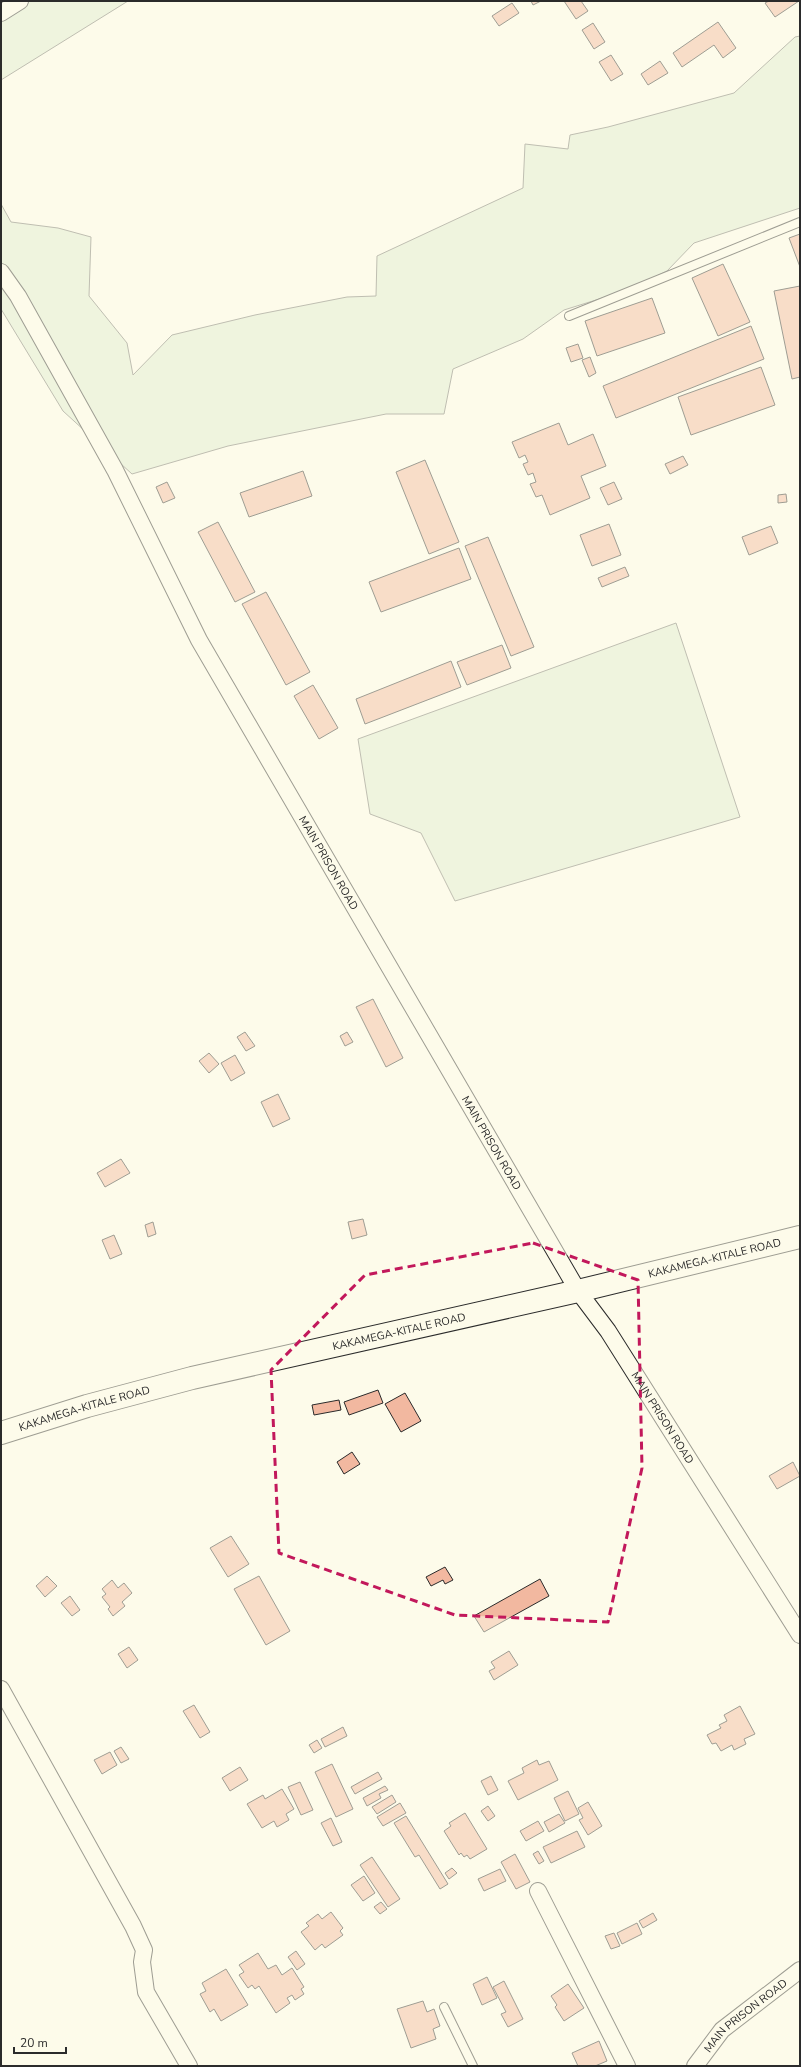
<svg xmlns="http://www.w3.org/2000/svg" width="801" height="2067" viewBox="0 0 801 2067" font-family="'Nunito Sans',sans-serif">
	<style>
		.green { fill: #deebd1; stroke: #74746e }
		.building { fill: #f2b8a0; stroke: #2b2b2b }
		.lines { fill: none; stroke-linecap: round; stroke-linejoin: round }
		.service-casing { stroke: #2b2b2b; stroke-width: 10 }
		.minor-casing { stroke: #2b2b2b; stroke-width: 18 }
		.trunk-casing { stroke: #2b2b2b; stroke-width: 24 }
		.service { stroke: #fdfbea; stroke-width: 8 }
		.minor { stroke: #fdfbea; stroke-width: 16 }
		.trunk { stroke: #fdfbea; stroke-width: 22 }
		.marked { fill: none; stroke: #c2185b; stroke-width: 3; stroke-dasharray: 8 5; stroke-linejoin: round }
		.labels { text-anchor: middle; stroke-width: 3; stroke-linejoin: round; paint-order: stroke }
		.street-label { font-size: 11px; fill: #2b2b2b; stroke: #fdfbea }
	</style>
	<rect width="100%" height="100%" fill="#fdfbea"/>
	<path class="green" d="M 1,1 L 128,1 L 1,80 Z
		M 800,36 L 800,208 L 694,243 L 667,271 L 628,290 L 564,310 L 523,339 L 453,369 L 444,414 L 386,414 L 228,446 L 132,474 L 63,411 L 1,309 L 1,204 L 11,222 L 58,228 L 91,237 L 89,296 L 127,343 L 133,375 L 172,335 L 255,315 L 347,297 L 376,296 L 377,256 L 523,188 L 525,144 L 568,149 L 570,135 L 608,127 L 734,93 L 795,37 Z
		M 676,623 L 740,817 L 455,901 L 421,833 L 370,814 L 358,739 Z"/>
	<path class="building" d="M 531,1 L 541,1 L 533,5 Z
		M 564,1 L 581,1 L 588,11 L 576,19 Z
		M 769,1 L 799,1 L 775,17 L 765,3 Z
		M 512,3 L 519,13 L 499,26 L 492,16 Z
		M 718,22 L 736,48 L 723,58 L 714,45 L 682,67 L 673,53 Z
		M 593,23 L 605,42 L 594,49 L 582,30 Z
		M 611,55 L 623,74 L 611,81 L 599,62 Z
		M 660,61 L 668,73 L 648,85 L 641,74 Z
		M 800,234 L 800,267 L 789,238 Z
		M 723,264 L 750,322 L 718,336 L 692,278 Z
		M 800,286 L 800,377 L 792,379 L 774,291 Z
		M 652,298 L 665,333 L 597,356 L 585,321 Z
		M 751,326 L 764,359 L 616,418 L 603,386 Z
		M 578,344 L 583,358 L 571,362 L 566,348 Z
		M 590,357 L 596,373 L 589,377 L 582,360 Z
		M 761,367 L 775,405 L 691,435 L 678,397 Z
		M 559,423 L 568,445 L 593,434 L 606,466 L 581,476 L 590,498 L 550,515 L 542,495 L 536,497 L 530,484 L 536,482 L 533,473 L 528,475 L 523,464 L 528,462 L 525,455 L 519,458 L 512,442 Z
		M 683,456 L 688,465 L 670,474 L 665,464 Z
		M 425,460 L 459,542 L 429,554 L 396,472 Z
		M 303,471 L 312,496 L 249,517 L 240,493 Z
		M 167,482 L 175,498 L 163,503 L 156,487 Z
		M 614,482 L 622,499 L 608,505 L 600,488 Z
		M 786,494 L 787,502 L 778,503 L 778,495 Z
		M 218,522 L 255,592 L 235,602 L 198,532 Z
		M 609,524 L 621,555 L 592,566 L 580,535 Z
		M 771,526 L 778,543 L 749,555 L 742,537 Z
		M 488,537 L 534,647 L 511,656 L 465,546 Z
		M 459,548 L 471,579 L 381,612 L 369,582 Z
		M 625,567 L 629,576 L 602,587 L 598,578 Z
		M 266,592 L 310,672 L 286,685 L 242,604 Z
		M 502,645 L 511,668 L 467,685 L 457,662 Z
		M 451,661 L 461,687 L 365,724 L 356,699 Z
		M 313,685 L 338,728 L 319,739 L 294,696 Z
		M 373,999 L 403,1058 L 386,1067 L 356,1007 Z
		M 245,1032 L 255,1046 L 246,1051 L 237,1037 Z
		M 347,1032 L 353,1042 L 345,1046 L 340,1036 Z
		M 209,1053 L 219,1064 L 209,1073 L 199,1061 Z
		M 235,1055 L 245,1073 L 231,1081 L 221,1063 Z
		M 278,1094 L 290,1119 L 273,1127 L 261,1102 Z
		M 121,1159 L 130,1173 L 105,1187 L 97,1173 Z
		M 363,1219 L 367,1235 L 352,1239 L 348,1222 Z
		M 153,1222 L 156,1234 L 148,1237 L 145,1225 Z
		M 114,1235 L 122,1254 L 110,1259 L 102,1240 Z
		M 378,1390 L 383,1403 L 349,1415 L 344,1402 Z
		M 405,1393 L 421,1421 L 401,1432 L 385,1404 Z
		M 339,1400 L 341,1410 L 314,1415 L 312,1405 Z
		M 352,1452 L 360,1464 L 344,1474 L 337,1462 Z
		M 793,1462 L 800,1476 L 777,1489 L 769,1476 Z
		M 231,1536 L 249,1564 L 228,1577 L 210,1548 Z
		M 445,1567 L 453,1580 L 445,1584 L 443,1580 L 431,1586 L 426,1577 Z
		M 47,1576 L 57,1586 L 45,1597 L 36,1586 Z
		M 259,1576 L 290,1631 L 266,1645 L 234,1589 Z
		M 540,1579 L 549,1596 L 484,1632 L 474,1616 Z
		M 112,1580 L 118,1588 L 124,1583 L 132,1593 L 122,1602 L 125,1606 L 113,1616 L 108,1609 L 110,1607 L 102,1597 L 106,1594 L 102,1589 Z
		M 70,1596 L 80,1610 L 72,1616 L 61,1603 Z
		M 129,1647 L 138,1660 L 127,1668 L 118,1654 Z
		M 509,1651 L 518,1665 L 494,1680 L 489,1671 L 495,1668 L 491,1662 Z
		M 194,1705 L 210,1732 L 200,1738 L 183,1711 Z
		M 740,1706 L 755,1734 L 744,1739 L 746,1744 L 734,1750 L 732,1745 L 721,1751 L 716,1743 L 712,1744 L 707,1735 L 721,1728 L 719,1725 L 727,1721 L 724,1715 Z
		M 343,1727 L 347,1736 L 325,1747 L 321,1739 Z
		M 317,1740 L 322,1748 L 314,1753 L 309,1745 Z
		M 121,1747 L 129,1759 L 121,1763 L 114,1751 Z
		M 110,1752 L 117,1765 L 102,1774 L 94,1760 Z
		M 537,1760 L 539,1765 L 549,1761 L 558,1780 L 518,1800 L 508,1781 L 524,1773 L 522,1768 Z
		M 332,1764 L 353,1809 L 336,1817 L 315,1772 Z
		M 240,1767 L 248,1780 L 230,1791 L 222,1778 Z
		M 378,1772 L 382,1779 L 355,1794 L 351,1787 Z
		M 491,1776 L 498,1790 L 488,1795 L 481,1781 Z
		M 300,1782 L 313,1810 L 301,1815 L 288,1787 Z
		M 385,1786 L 388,1790 L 379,1794 L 381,1798 L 367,1806 L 363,1798 Z
		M 282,1789 L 294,1809 L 286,1814 L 289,1820 L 277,1827 L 274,1821 L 262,1828 L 247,1804 L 263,1795 L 265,1799 Z
		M 568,1791 L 579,1814 L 565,1821 L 554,1798 Z
		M 392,1795 L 396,1802 L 377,1814 L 372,1807 Z
		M 588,1802 L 602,1826 L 588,1835 L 579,1820 L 583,1818 L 578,1808 Z
		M 400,1803 L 406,1813 L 383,1826 L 377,1817 Z
		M 488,1806 L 495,1816 L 488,1821 L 481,1811 Z
		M 465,1813 L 487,1849 L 470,1859 L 467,1855 L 464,1857 L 461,1853 L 459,1855 L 444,1831 L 451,1826 L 449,1823 Z
		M 559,1814 L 565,1823 L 549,1832 L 544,1822 Z
		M 406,1816 L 448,1884 L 440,1889 L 419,1855 L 415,1857 L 394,1823 Z
		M 331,1818 L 342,1842 L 333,1846 L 321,1823 Z
		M 538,1821 L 544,1831 L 526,1841 L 520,1831 Z
		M 577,1831 L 585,1847 L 551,1863 L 543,1847 Z
		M 538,1851 L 544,1861 L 539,1864 L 533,1854 Z
		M 515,1854 L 530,1882 L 516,1889 L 501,1862 Z
		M 372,1857 L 400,1899 L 388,1907 L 360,1865 Z
		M 452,1868 L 457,1873 L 449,1879 L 445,1873 Z
		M 500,1869 L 506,1881 L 484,1891 L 478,1879 Z
		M 364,1876 L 375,1893 L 363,1901 L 351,1885 Z
		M 381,1902 L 387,1909 L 380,1914 L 374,1907 Z
		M 331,1912 L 343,1928 L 340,1931 L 343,1935 L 325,1948 L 322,1944 L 315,1950 L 301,1932 L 309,1926 L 306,1923 L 318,1914 L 322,1919 Z
		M 653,1913 L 657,1920 L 643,1928 L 639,1921 Z
		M 637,1923 L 642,1934 L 622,1944 L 617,1933 Z
		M 614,1933 L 620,1946 L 611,1949 L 605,1936 Z
		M 296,1951 L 305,1964 L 297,1970 L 288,1957 Z
		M 258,1953 L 268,1969 L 276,1965 L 282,1975 L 292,1968 L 304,1987 L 301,1989 L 304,1994 L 295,2000 L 292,1995 L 287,1998 L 290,2003 L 276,2013 L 259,1986 L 255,1989 L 252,1985 L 248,1988 L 239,1975 L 244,1972 L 239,1965 Z
		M 226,1969 L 248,2005 L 221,2021 L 214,2009 L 210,2012 L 200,1994 L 206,1991 L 202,1983 Z
		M 487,1977 L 497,1998 L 482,2005 L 473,1984 Z
		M 504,1981 L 523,2019 L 508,2027 L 501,2014 L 506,2012 L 493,1987 Z
		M 568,1984 L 584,2008 L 564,2021 L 555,2007 L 557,2005 L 551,1996 Z
		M 423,2001 L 427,2012 L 434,2009 L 440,2026 L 433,2029 L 436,2039 L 411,2048 L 397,2009 Z
		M 599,2041 L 607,2061 L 595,2066 L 578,2066 L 572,2053 Z"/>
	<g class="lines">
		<defs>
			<path id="service" d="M 569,316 L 800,222
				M 444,2007 L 473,2066"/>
			<g id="minor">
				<path d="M 1,13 L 20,1"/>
				<path id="s1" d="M 1,272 L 18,296 L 115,470 L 199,640 L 578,1291 L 608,1331 L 800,1635"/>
				<path d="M 1,1689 L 133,1926 L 144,1950 L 142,1962 L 146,1992 L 189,2066"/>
				<path d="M 538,1891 L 627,2066"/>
				<path id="s2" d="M 695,2066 L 722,2030 L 800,1970"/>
			</g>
			<g id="trunk">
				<path id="s3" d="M 1,1433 L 87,1406 L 192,1378 L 578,1291 L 800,1237"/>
			</g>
		</defs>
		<use href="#service" class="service-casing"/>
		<use href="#minor" class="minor-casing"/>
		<use href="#trunk" class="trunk-casing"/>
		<use href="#service" class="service"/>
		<use href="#minor" class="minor"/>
		<use href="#trunk" class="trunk"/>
	</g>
	<path d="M0 0H801V2067H0ZM 533,1243 L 638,1280 L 642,1468 L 608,1622 L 455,1615 L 279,1553 L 271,1370 L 365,1275 Z" fill="#fdfbea" fill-opacity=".55" fill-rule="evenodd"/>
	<path class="marked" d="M 533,1243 L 638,1280 L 642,1468 L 608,1622 L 455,1615 L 279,1553 L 271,1370 L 365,1275 Z"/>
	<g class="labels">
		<g class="street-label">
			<text dy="4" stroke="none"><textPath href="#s1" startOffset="676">MAIN PRISON ROAD</textPath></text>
			<text dy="4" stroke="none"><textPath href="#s1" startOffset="1000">MAIN PRISON ROAD</textPath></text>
			<text dy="4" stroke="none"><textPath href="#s3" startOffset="735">KAKAMEGA-KITALE ROAD</textPath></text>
			<text dy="4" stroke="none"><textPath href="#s3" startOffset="411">KAKAMEGA-KITALE ROAD</textPath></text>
			<text dy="4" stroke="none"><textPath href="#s3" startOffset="87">KAKAMEGA-KITALE ROAD</textPath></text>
			<text dy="4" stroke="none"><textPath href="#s1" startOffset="1324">MAIN PRISON ROAD</textPath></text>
			<text dy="4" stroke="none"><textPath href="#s2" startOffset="72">MAIN PRISON ROAD</textPath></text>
		</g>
	</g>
	<rect width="801" height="2067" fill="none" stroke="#2b2b2b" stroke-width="4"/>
	<path d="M14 2047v6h52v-6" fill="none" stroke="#2b2b2b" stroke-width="2"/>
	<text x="20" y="2047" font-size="12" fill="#2b2b2b" stroke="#fdfbea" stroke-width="3" paint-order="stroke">20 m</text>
</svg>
